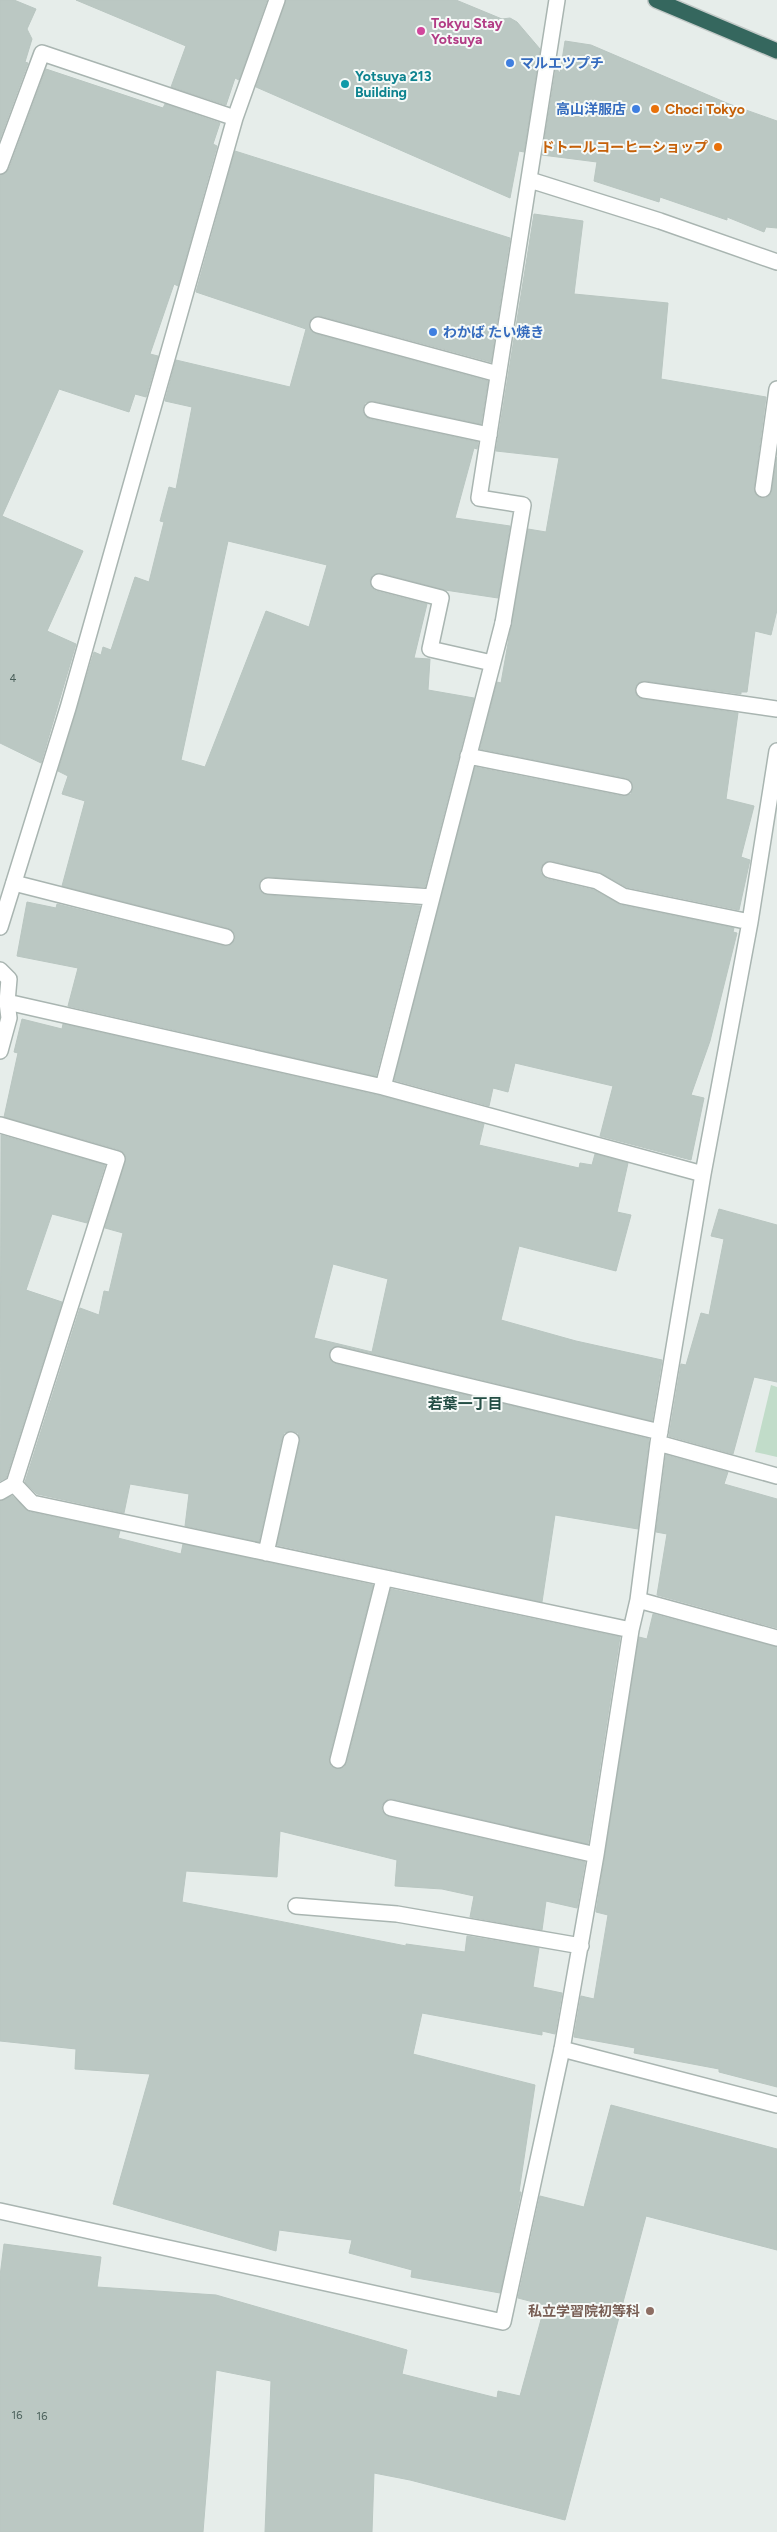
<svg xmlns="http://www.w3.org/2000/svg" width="777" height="2532" viewBox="0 0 777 2532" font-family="Figtree,'Noto Sans JP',sans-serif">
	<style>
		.green { fill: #c1dcc9 }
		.building { fill: #bbc8c3; stroke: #b9c6c1; fill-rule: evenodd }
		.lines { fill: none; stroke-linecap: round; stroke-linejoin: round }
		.lane-casing { stroke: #a9b5b1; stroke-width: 18 }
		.street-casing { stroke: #a9b5b1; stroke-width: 18 }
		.highway-casing { stroke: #c2c9c7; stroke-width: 18 }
		.lane { stroke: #fff; stroke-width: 15 }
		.street { stroke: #fff; stroke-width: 15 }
		.highway { stroke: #35675e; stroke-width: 15 }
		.hotel-dot { fill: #d1479c; stroke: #f6faf8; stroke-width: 2 }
		.shop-dot { fill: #3f7fe0; stroke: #f6faf8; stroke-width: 2 }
		.culture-dot { fill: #0f9aa8; stroke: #f6faf8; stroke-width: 2 }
		.food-dot { fill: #e8710a; stroke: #f6faf8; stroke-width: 2 }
		.education-dot { fill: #8d6e63; stroke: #f6faf8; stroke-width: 2 }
		.labels { text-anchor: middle; stroke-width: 4; stroke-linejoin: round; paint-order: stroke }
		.number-label { font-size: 11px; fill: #4b605b }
		.hotel-label { font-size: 14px; font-weight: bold; fill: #b23c85; stroke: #f6faf8; text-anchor: start }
		.shop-label { font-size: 14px; font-weight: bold; fill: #366cbe; stroke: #f6faf8; text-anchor: start }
		.culture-label { font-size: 14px; font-weight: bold; fill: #0d838f; stroke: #f6faf8; text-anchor: start }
		.food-label { font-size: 14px; font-weight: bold; fill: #c56008; stroke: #f6faf8; text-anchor: start }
		.education-label { font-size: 14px; font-weight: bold; fill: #785e54; stroke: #f6faf8; text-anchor: end }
		.neighbourhood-label { font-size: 15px; font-weight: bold; fill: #244e45; stroke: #f6faf8 }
	</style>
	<rect width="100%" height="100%" fill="#e6edea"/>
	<path class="green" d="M 771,1385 L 777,1387 L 777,1457 L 755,1452 Z"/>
	<path class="building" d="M 0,0 L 14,0 L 36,9 L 27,29 L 32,39 L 25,62 L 28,63 L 0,139 Z
		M 76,0 L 267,0 L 239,80 L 235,78 L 226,105 L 171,87 L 186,46 Z
		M 286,0 L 456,0 L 502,19 L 510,18 L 517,22 L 540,49 L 524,152 L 519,151 L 510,198 L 256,87 Z
		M 565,41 L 591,45 L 729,104 L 777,121 L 777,228 L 766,227 L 764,232 L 727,217 L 727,220 L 660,197 L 659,202 L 594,181 L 597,162 L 542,155 L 556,68 L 560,73 Z
		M 46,69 L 163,108 L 165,104 L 220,123 L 213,144 L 217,146 L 178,286 L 174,284 L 150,354 L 158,356 L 146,397 L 135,394 L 129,412 L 59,389 L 2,516 L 83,551 L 47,631 L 76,644 L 41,763 L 0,743 L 0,175 L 9,169 Z
		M 235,151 L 510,238 L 491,362 L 320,316 L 312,318 L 309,323 L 311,331 L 316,334 L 488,381 L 481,424 L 373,401 L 365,403 L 363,412 L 370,419 L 478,442 L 477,449 L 474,448 L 455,518 L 510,526 L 498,598 L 445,590 L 381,573 L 373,575 L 370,580 L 372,588 L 376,591 L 427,604 L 414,658 L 430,659 L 428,690 L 474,698 L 425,887 L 269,877 L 263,878 L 259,885 L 260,891 L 267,895 L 420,906 L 376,1076 L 68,1006 L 78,968 L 17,956 L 27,902 L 56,908 L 57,904 L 224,946 L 229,946 L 235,940 L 235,934 L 228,928 L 62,886 L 85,801 L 62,794 L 68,776 L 58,771 L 94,652 L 101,655 L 103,647 L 111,650 L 135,577 L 149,582 L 164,522 L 160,521 L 169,487 L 176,489 L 192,407 L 165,401 L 176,360 L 290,387 L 306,329 L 196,292 ZM 228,541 L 327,565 L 309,627 L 266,611 L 205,767 L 181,760 Z
		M 534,214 L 583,221 L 574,294 L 668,303 L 661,379 L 766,397 L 754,488 L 758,497 L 766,498 L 771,494 L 777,457 L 777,610 L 771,635 L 755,631 L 747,692 L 741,692 L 741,694 L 645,681 L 637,684 L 635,689 L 638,697 L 643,699 L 738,713 L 726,799 L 754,806 L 741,857 L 750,860 L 739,910 L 626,887 L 599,872 L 552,861 L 544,863 L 541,868 L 541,873 L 547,879 L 594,890 L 621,905 L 734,928 L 733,932 L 737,933 L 710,1041 L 691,1095 L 704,1098 L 691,1160 L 600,1136 L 613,1086 L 515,1063 L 508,1092 L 493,1088 L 489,1106 L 394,1080 L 475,767 L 622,796 L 631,794 L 633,788 L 630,780 L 626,778 L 480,749 L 497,682 L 501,683 L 528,529 L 546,532 L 559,458 L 496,451 Z
		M 22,1019 L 62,1029 L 63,1024 L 381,1096 L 484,1124 L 479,1145 L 579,1168 L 580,1163 L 592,1165 L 595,1154 L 628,1163 L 617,1212 L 631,1215 L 616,1271 L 519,1246 L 501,1320 L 576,1341 L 662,1360 L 652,1421 L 340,1346 L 332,1348 L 329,1357 L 336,1364 L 649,1439 L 638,1529 L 555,1515 L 542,1602 L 277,1545 L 300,1442 L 298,1433 L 293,1431 L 284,1433 L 282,1438 L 259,1542 L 185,1526 L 189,1494 L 130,1484 L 124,1513 L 37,1494 L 25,1482 L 80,1308 L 99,1315 L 104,1291 L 109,1292 L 123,1233 L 105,1228 L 126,1157 L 120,1150 L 4,1117 L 18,1053 L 14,1052 ZM 333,1264 L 388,1279 L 372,1352 L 314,1338 Z
		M 1,1135 L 105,1165 L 87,1223 L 52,1214 L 26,1290 L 62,1302 L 6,1478 L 0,1481 Z
		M 719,1209 L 777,1225 L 777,1382 L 754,1377 L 733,1454 L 669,1436 L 681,1364 L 686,1365 L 701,1313 L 709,1315 L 724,1239 L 711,1236 Z
		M 666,1455 L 728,1472 L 724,1484 L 777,1499 L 777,1628 L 657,1595 L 667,1534 L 656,1532 Z
		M 12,1496 L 30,1512 L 120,1531 L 118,1538 L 181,1554 L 183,1544 L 373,1585 L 329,1758 L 331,1766 L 336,1769 L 344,1767 L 347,1762 L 391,1589 L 620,1637 L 588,1844 L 393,1799 L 388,1799 L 382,1805 L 382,1811 L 389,1817 L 585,1862 L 577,1908 L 546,1901 L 542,1930 L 470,1917 L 474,1896 L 442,1889 L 395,1886 L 397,1860 L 280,1831 L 277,1877 L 186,1871 L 182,1902 L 406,1946 L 406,1944 L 465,1952 L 467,1936 L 539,1948 L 533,1987 L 562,1993 L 555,2034 L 542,2031 L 542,2035 L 422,2013 L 413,2054 L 535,2085 L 519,2192 L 521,2192 L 500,2293 L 411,2277 L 412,2270 L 349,2253 L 352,2240 L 279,2230 L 276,2251 L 113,2204 L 150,2074 L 75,2069 L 76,2049 L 0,2041 L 0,1501 Z
		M 653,1614 L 777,1647 L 777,2087 L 719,2072 L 719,2069 L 634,2053 L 635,2048 L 574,2037 L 581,1996 L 594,1999 L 608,1915 L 596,1912 L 639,1637 L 647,1639 Z
		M 611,2105 L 777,2149 L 777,2250 L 646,2216 L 565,2520 L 410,2480 L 374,2473 L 372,2532 L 265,2532 L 271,2381 L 216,2370 L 203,2532 L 0,2532 L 0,2276 L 4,2244 L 101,2257 L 97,2287 L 216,2295 L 407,2350 L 402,2374 L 497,2398 L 498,2391 L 520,2396 L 545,2305 L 518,2298 L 540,2196 L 584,2207 Z"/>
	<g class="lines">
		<defs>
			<path id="lane" d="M 318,325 L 498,374
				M 372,410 L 489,435
				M 763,489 L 777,389
				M 379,582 L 441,598 L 430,649 L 492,663
				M 644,690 L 777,709
				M 468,756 L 624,787
				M 550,870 L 597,881 L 623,896 L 750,922
				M 14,883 L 226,937
				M 268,886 L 432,897
				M 7,1002 L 383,1087 L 703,1174
				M 383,1087 L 503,623
				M 338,1355 L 660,1432
				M 658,1443 L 777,1476
				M 14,1484 L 32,1503 L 631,1630
				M 266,1553 L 291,1440
				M 638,1600 L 777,1638
				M 338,1760 L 384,1579
				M 391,1808 L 596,1855
				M 296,1906 L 397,1914 L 581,1946
				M 562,2049 L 596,1855 L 631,1630 L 638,1600 L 658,1443 L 703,1174 L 750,922 L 777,751"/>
			<path id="street" d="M 0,166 L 42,53 L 235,118 L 277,0
				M 530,180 L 660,221 L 777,262
				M 503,623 L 523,505 L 479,498 L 557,0
				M 0,927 L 68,708 L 235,118
				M 0,970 L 9,979 L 7,1002 L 9,1018 L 0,1051
				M 0,1125 L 117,1159 L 14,1484 L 0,1492
				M 0,2211 L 503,2322 L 562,2049 L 777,2105"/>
			<path id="highway" d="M 656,0 L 777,51"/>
		</defs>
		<use href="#lane" class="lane-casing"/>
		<use href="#street" class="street-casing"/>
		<use href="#highway" class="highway-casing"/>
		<use href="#lane" class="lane"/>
		<use href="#street" class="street"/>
		<use href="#highway" class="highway"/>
	</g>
	<circle class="hotel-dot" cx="421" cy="31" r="5"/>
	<g class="shop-dot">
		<circle cx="510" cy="63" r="5"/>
		<circle cx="636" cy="109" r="5"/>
		<circle cx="433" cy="332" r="5"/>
	</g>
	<circle class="culture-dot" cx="345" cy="84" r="5"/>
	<g class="food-dot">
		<circle cx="655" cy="109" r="5"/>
		<circle cx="718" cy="147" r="5"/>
	</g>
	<circle class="education-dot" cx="650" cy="2311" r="5"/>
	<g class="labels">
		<g class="number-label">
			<text x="13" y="682">4</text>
			<text x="17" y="2419">16</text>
			<text x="42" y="2420">16</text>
		</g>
		<g class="hotel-label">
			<text x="431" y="28">Tokyu Stay<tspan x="431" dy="16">Yotsuya</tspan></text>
		</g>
		<g class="shop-label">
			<text x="520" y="68">マルエツプチ</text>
			<text x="626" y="114" text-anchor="end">高山洋服店</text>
			<text x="443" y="337">わかば たい焼き</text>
		</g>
		<g class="culture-label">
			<text x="355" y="81">Yotsuya 213<tspan x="355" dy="16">Building</tspan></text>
		</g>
		<g class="food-label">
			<text x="665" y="114">Choci Tokyo</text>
			<text x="708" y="152" text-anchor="end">ドトールコーヒーショップ</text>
		</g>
		<g class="education-label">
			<text x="640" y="2316">私立学習院初等科</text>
		</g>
		<g class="neighbourhood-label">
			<text x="465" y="1409">若葉一丁目</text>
		</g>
	</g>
</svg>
